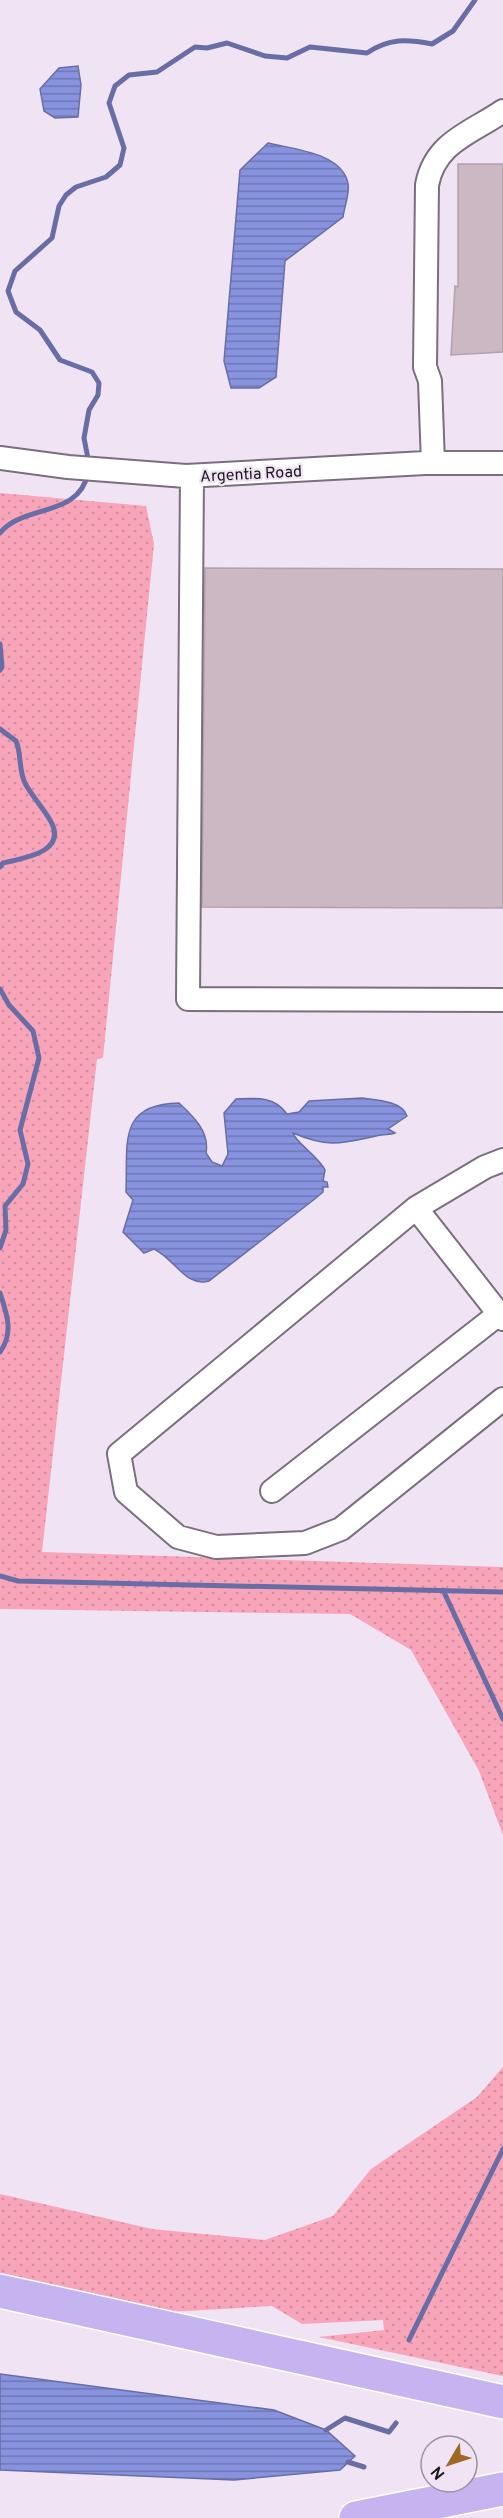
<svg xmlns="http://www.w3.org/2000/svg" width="503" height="2518" viewBox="0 0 503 2518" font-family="Overpass,sans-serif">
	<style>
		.grass { fill: url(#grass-dots) }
		.water { fill: url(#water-rules); stroke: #686ea5; stroke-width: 1.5 }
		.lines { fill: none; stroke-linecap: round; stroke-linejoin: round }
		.stream { stroke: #686ea5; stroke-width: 5 }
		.building { fill: #cbb8c3; stroke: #b3a1ac; stroke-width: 1.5 }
		.minor-casing { stroke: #7a6f7d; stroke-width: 26 }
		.highway-casing { stroke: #fff; stroke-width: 36 }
		.minor { stroke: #fff; stroke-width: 22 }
		.highway { stroke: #c6b4f1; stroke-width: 33 }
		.labels { text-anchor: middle; stroke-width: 4.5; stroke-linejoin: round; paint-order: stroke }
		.street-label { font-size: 16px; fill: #1c171d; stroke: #f0e3f3 }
	</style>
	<defs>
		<pattern id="grass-dots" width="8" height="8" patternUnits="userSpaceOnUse" patternTransform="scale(1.5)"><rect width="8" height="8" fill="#f8a4b9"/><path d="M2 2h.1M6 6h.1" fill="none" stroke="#d48c9f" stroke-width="1.8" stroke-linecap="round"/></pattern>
		<pattern id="water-rules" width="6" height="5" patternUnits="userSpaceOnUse" patternTransform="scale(1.5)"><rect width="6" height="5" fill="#8893df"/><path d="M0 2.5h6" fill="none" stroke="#6e77b4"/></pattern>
	</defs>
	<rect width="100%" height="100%" fill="#f0e3f3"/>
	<path class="grass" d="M 0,493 L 146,506 L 154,544 L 103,1058 L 97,1059 L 42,1552 L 503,1567 L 503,1835 L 479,1771 L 411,1650 L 350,1614 L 0,1609 Z
		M 503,2067 L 503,2376 L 319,2337 L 384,2330 L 383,2320 L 302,2324 L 272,2306 L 169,2312 L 0,2275 L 0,2194 L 152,2229 L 265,2240 L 333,2216 L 371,2169 L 477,2097 Z"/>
	<path class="water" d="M 78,66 L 81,85 L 78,117 L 55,118 L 44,111 L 40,89 L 59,68 Z
		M 268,143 C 293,149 343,153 348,184 C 350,193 344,208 343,217 L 285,261 L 276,377 L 259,388 L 231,388 L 224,361 L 240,170 Z
		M 362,1098 C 377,1100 402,1101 407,1116 L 388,1129 L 395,1133 C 390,1135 386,1134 381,1135 C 342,1143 331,1149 293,1133 C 295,1142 318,1156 325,1170 L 323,1181 L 327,1182 L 328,1187 L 323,1187 L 323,1192 L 316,1198 L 209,1281 C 186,1288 175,1259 154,1249 L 144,1253 L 123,1232 L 133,1200 L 126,1192 C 128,1144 117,1104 179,1103 C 193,1116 210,1132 206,1153 L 212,1162 L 222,1166 L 228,1154 L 224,1113 L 236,1099 C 256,1098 275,1096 287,1114 L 299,1112 L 309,1101 Z
		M 0,2374 L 274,2410 L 326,2430 L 355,2456 L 340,2470 L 234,2480 L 0,2470 Z"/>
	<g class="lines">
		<path class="stream" d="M 89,464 L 84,438 L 89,410 L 98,395 L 99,383 L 92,372 L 60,360 L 40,330 L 16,312 L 8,291 L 15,271 L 52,238 L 59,206 L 66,195 L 76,187 L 106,177 L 120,165 L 124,148 L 109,103 L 115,86 L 129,75 L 157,72 L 195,47 L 207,48 L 227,43 L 265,56 L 287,58 L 310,47 L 367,53 C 389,38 407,39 432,44 L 453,31 L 475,0
			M 0,533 C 23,504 79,518 88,473
			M 0,644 L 2,667 L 0,670
			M 0,729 L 16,741 C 22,755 18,771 26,785 C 33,797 43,808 50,820 C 69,852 24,858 3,863 L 0,867
			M 0,989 L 9,1005 L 33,1031 L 39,1058 L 20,1130 L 28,1164 L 23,1184 L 5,1206 L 6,1230 L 0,1248
			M 0,1293 C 7,1314 14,1333 0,1352
			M 0,1576 L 18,1581 L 503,1592
			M 443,1590 L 503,1719
			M 409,2340 L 503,2149
			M 326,2430 L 345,2418 L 389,2432 L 396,2423
			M 348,2462 L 364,2467"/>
	</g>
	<path class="building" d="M 458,164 L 503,164 L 503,352 L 451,355 L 455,286 L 458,287 Z
		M 205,568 L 503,569 L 503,908 L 202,907 Z"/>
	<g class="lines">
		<defs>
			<path id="minor" d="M 0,458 L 68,467 L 186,476 L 425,463 L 503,463
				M 433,463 L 430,381 L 425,367 L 427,185 C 435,142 471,133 503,111
				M 192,476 L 188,999 L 503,1000
				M 503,1160 L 485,1167 L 416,1208 L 119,1454 L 126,1492 L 178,1537 L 216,1547 L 305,1543 L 341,1529 L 503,1399
				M 416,1208 L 503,1319
				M 272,1491 L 499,1314"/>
			<path id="highway" d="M 0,2291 L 503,2402
				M 356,2518 L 503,2489"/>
		</defs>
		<use href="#minor" class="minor-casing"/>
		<use href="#highway" class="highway-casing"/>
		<use href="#minor" class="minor"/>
		<use href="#highway" class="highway"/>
	</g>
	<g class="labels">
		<g class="street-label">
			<text transform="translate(251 473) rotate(-3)" y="6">Argentia Road</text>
		</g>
	</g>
	<g transform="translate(449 2464) rotate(231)"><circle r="28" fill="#f0e3f3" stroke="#9b919d" stroke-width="1.5"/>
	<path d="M0-4.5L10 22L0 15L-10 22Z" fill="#9f6823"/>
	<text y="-9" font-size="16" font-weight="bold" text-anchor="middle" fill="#1c171d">N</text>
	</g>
</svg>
